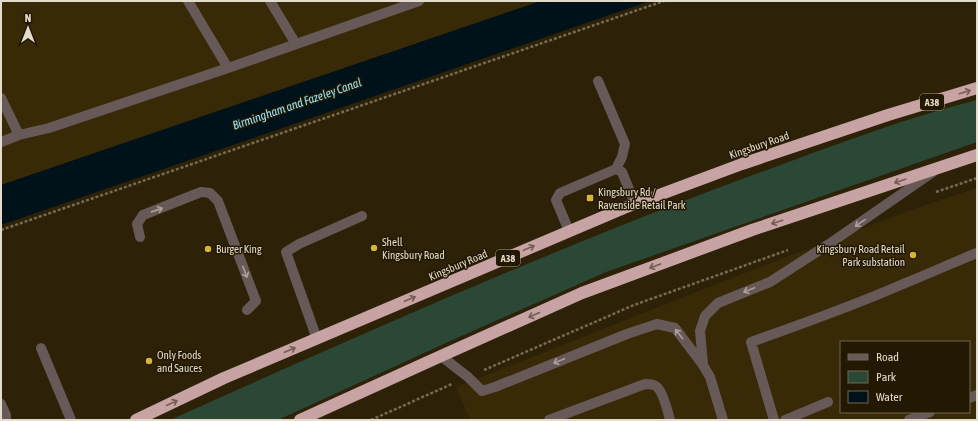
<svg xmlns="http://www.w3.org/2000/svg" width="978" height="421" viewBox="0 0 978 421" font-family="'Asap Condensed',sans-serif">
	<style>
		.built { fill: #382a07; fill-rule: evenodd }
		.green { fill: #2a4835 }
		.water { fill: #001219 }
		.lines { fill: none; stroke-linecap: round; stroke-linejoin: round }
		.path { stroke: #756a55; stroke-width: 2.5; stroke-dasharray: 3 2; stroke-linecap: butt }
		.minor { stroke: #685959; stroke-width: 10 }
		.highway { stroke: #c7a3a4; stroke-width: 12 }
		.oneway { stroke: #755e52 }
		.oneway2 { stroke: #aca098 }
		.poi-dot { fill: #d8b434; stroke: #231801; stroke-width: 1.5 }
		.labels { text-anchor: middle; stroke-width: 3; stroke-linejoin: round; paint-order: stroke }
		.shield { fill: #231801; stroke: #a9a08f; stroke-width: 1 }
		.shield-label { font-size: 10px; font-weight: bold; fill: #e3dbcc }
		.street-label { font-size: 11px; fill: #e3dbcc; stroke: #231801 }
		.poi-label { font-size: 11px; fill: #e3dbcc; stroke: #231801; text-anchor: start }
		.water-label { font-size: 12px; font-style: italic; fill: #93e1fd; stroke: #231801 }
	</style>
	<rect width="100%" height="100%" fill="#2d2107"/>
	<path class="built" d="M 1,1 L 541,1 L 1,185 Z
		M 977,188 L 977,420 L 470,420 L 456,387 L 752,270 L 914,209 ZM 841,342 L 969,342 L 969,412 L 841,412 Z"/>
	<path class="green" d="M 977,100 L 977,142 L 606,272 L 448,342 L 278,420 L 170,420 C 361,334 553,249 750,176 C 825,149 900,119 977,100 Z"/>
	<path class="water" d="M 541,1 L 650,1 L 1,225 L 1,185 Z"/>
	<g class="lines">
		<path class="path" d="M 936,192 L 977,178
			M 1,230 L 664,1
			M 484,370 L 634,305 L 788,250
			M 371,420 L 452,384"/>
		<path class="minor" d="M 188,1 L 228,68
			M 270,1 L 296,44
			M 598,81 L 625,144 L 622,157 L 616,169 L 622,172 L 635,204
			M 1,98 L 19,135
			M 1,142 L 19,135 L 49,128 L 228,68 L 419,1
			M 569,231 L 556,200 L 560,193 L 616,169
			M 140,237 L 137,224 L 143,215 L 201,192 L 210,193 L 218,201 L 256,301 L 247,310
			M 317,339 L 286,252 L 299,244 L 362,216
			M 41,348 L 71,420
			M 441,356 L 468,377 L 482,391 L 495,387 L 627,334 L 657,324 L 675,328 L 703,365 L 710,377 L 723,420
			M 703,364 L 700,331 L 705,316 L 718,303 L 770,282 L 829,244 L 933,172
			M 969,398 L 977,395
			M 1,404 L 6,415 L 6,420
			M 549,420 L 645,384 C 649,384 654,384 657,387 C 663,392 668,412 670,420
			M 774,420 L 751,342 C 802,324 853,306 903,284 C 928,274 952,263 977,253
			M 785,420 L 828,402
			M 909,420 L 930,412"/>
		<path class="highway" d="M 136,420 L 224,378 L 624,208 L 742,164 L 888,115 L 977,88
			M 300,420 L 441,356 L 582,293 L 752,230 L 977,155"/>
	</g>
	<defs><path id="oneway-shaft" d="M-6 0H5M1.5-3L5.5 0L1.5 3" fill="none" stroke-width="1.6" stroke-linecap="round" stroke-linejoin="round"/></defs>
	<g class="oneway">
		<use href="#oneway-shaft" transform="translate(965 92) rotate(-17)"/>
		<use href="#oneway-shaft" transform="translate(900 181) rotate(162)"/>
		<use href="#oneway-shaft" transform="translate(777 222) rotate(162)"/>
		<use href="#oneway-shaft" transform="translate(529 248) rotate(-23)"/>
		<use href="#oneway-shaft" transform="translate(655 266) rotate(160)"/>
		<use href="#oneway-shaft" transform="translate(410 299) rotate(-23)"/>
		<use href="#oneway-shaft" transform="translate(534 315) rotate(156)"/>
		<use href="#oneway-shaft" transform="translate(290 350) rotate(-23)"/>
		<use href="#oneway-shaft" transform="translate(172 403) rotate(-25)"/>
	</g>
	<g class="oneway2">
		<use href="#oneway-shaft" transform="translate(157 210) rotate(-19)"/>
		<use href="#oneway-shaft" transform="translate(860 223) rotate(145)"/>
		<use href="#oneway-shaft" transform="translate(245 272) rotate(69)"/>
		<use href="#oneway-shaft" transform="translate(749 290) rotate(158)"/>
		<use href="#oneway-shaft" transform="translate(679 334) rotate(-128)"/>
		<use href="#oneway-shaft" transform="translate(559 361) rotate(158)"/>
	</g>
	<g class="poi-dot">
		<rect x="586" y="194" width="8" height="8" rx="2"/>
		<circle cx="374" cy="248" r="4"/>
		<circle cx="208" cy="249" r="4"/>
		<circle cx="913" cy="255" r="4"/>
		<circle cx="149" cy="361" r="4"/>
	</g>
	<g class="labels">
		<g class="shield">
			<rect x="920" y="94" width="24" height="16" rx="3"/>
			<rect x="496" y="250" width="24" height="16" rx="3"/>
		</g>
		<g class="shield-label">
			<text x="932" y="106">A38</text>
			<text x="508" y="262">A38</text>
		</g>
		<g class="street-label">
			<text transform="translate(759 145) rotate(-19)" y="4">Kingsbury Road</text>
			<text transform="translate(458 265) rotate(-23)" y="4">Kingsbury Road</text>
		</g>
		<g class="poi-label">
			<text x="598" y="196">Kingsbury Rd /<tspan x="598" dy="13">Ravenside Retail Park</tspan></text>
			<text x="382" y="246">Shell<tspan x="382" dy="13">Kingsbury Road</tspan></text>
			<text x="216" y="253">Burger King</text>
			<text x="905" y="253" text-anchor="end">Kingsbury Road Retail<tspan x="905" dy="13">Park substation</tspan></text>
			<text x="157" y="359">Only Foods<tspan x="157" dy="13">and Sauces</tspan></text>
		</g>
		<g class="water-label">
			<text transform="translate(297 104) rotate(-19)" y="4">Birmingham and Fazeley Canal</text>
		</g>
	</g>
	<rect width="978" height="421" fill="none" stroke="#e3dbcc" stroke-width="4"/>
	<rect x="840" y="341" width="130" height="72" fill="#231801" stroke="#706652"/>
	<rect x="848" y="354" width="20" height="6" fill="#685959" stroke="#706652"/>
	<text x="876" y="361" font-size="12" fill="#e3dbcc">Road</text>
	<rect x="848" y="371" width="20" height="12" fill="#2a4835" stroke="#706652"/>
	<text x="876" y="381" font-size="12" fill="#e3dbcc">Park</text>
	<rect x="848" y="391" width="20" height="12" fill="#001219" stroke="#706652"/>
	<text x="876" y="401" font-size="12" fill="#e3dbcc">Water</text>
	<g transform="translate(28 28)" stroke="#231801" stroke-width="3" paint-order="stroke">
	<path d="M0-3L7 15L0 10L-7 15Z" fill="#e3dbcc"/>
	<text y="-6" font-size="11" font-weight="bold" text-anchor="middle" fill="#e3dbcc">N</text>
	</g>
</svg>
